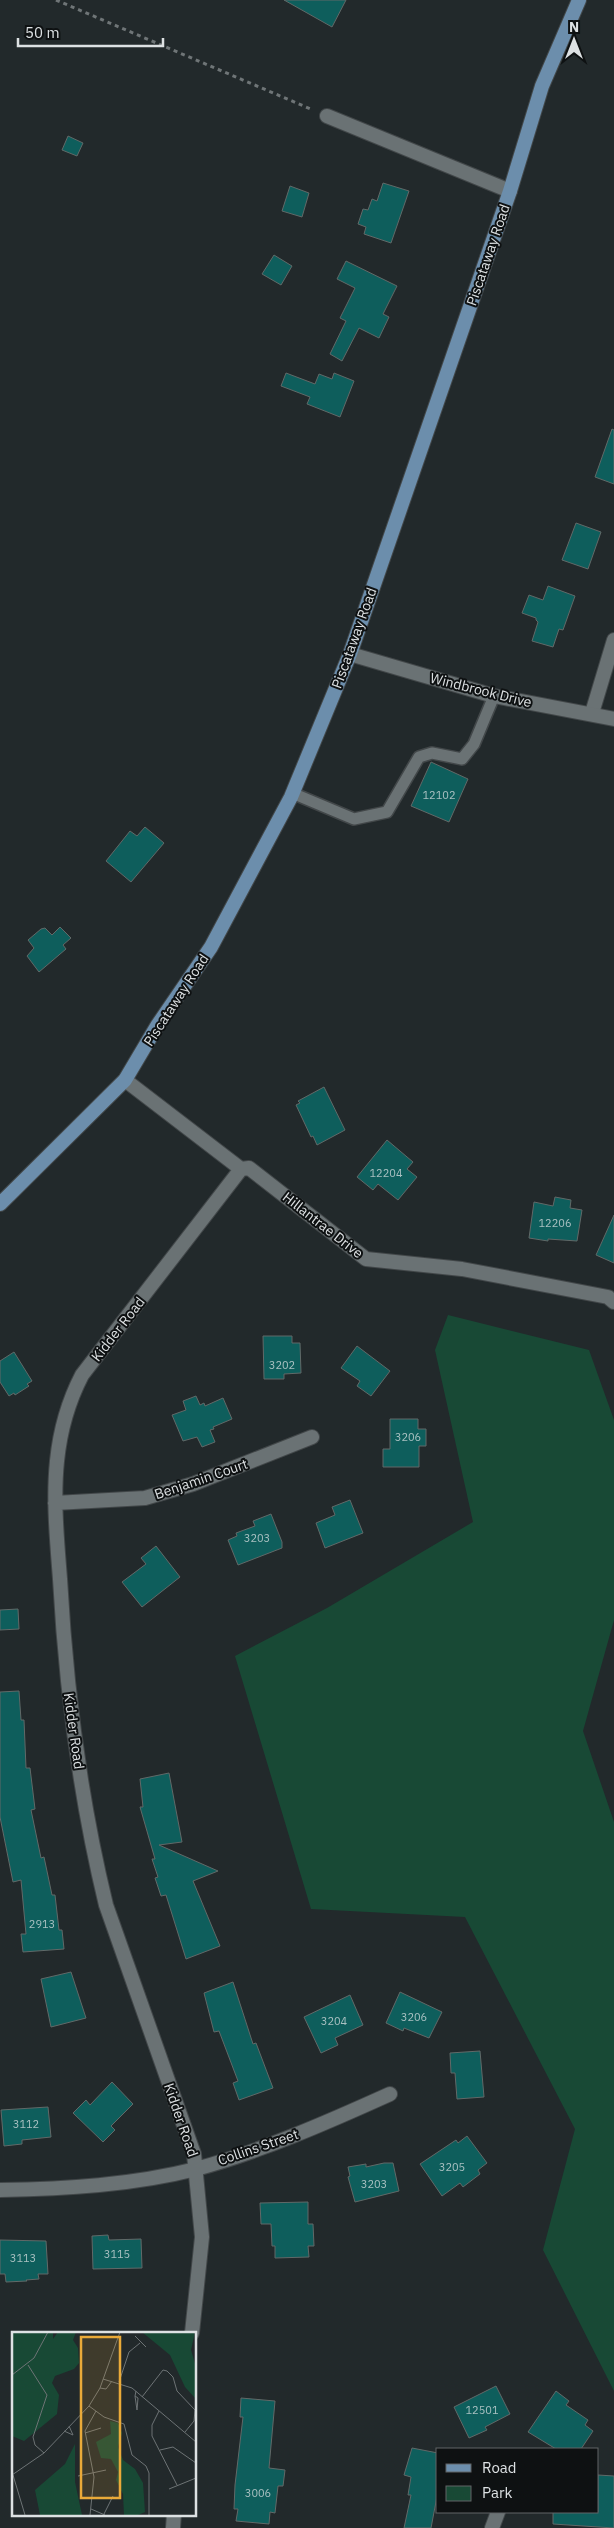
<svg xmlns="http://www.w3.org/2000/svg" width="614" height="2528" viewBox="0 0 614 2528" font-family="'IBM Plex Sans',sans-serif">
	<style>
		.green { fill: #184935 }
		.building { fill: #0e5e5c; stroke: #616968 }
		.lines { fill: none; stroke-linecap: round; stroke-linejoin: round }
		.service-casing { stroke: #424749; stroke-width: 14 }
		.minor-casing { stroke: #424749; stroke-width: 16 }
		.tertiary-casing { stroke: #424749; stroke-width: 16 }
		.primary-casing { stroke: #424749; stroke-width: 16 }
		.path { stroke: #6f7577; stroke-width: 3; stroke-dasharray: 4 4; stroke-linecap: butt }
		.service { stroke: #6a7274; stroke-width: 11 }
		.minor { stroke: #6a7274; stroke-width: 14 }
		.tertiary { stroke: #6a7274; stroke-width: 14 }
		.primary { stroke: #6c8eac; stroke-width: 14 }
		.labels { text-anchor: middle; stroke-width: 4; stroke-linejoin: round; paint-order: stroke }
		.number-label { font-size: 11px; fill: #a9c0c1 }
		.street-label { font-size: 14px; fill: #dde1e3; stroke: #0e1112 }
		.inset-road { fill: none; stroke: #6d7375; stroke-width: 1 }
		.view { fill: #eaaa39; fill-opacity: 0.15; stroke: #eaaa39; stroke-width: 2.5 }
		.inset-edge { fill: none; stroke: #dde1e3; stroke-width: 2.5 }
	</style>
	<rect width="100%" height="100%" fill="#22292b"/>
	<path class="green" d="M 448,1315 L 589,1350 L 614,1420 L 614,1620 L 583,1731 L 614,1822 L 614,2391 L 543,2250 L 575,2129 L 465,1917 L 311,1909 L 235,1656 L 327,1608 L 473,1522 L 435,1350 Z"/>
	<path class="building" d="M 284,0 L 346,0 L 332,27 Z
		M 68,136 L 83,143 L 77,156 L 62,150 Z
		M 383,183 L 409,191 L 391,243 L 364,234 L 366,227 L 358,224 L 363,209 L 368,210 L 372,199 L 377,201 Z
		M 290,186 L 309,193 L 302,217 L 282,211 Z
		M 274,255 L 292,266 L 281,285 L 262,274 Z
		M 346,261 L 397,286 L 383,314 L 389,317 L 379,338 L 359,328 L 342,361 L 330,354 L 346,321 L 340,318 L 355,288 L 337,279 Z
		M 286,373 L 315,384 L 319,374 L 332,379 L 334,373 L 354,381 L 340,417 L 307,404 L 310,397 L 281,386 Z
		M 612,429 L 614,430 L 614,484 L 595,477 Z
		M 576,523 L 601,532 L 588,569 L 562,560 Z
		M 548,586 L 575,596 L 563,630 L 559,629 L 553,647 L 532,641 L 538,622 L 536,620 L 536,618 L 522,613 L 529,595 L 543,600 Z
		M 431,762 L 468,779 L 449,822 L 411,806 Z
		M 145,827 L 164,843 L 131,882 L 106,861 L 130,831 L 137,836 Z
		M 60,927 L 71,938 L 63,945 L 66,949 L 39,972 L 27,956 L 34,948 L 28,940 L 41,929 L 45,928 L 52,935 Z
		M 324,1087 L 345,1130 L 317,1145 L 313,1136 L 311,1137 L 296,1105 L 300,1103 L 298,1101 Z
		M 387,1140 L 413,1162 L 407,1169 L 417,1177 L 398,1200 L 378,1184 L 373,1190 L 357,1177 Z
		M 555,1197 L 571,1200 L 570,1208 L 582,1210 L 577,1241 L 548,1239 L 548,1241 L 529,1238 L 534,1202 L 553,1206 Z
		M 614,1215 L 614,1263 L 596,1255 Z
		M 263,1336 L 292,1336 L 292,1343 L 300,1343 L 301,1373 L 284,1374 L 284,1379 L 264,1379 Z
		M 357,1346 L 390,1371 L 371,1396 L 357,1386 L 360,1381 L 341,1368 Z
		M 14,1352 L 32,1381 L 27,1384 L 29,1386 L 15,1395 L 14,1393 L 9,1396 L 0,1382 L 0,1361 Z
		M 196,1396 L 200,1405 L 204,1403 L 205,1406 L 223,1398 L 232,1419 L 213,1427 L 214,1429 L 210,1430 L 215,1442 L 202,1447 L 197,1437 L 183,1441 L 172,1415 L 186,1410 L 183,1401 Z
		M 390,1419 L 418,1419 L 418,1429 L 426,1429 L 426,1446 L 419,1446 L 419,1467 L 383,1467 L 383,1449 L 390,1449 Z
		M 350,1500 L 363,1533 L 325,1548 L 316,1523 L 335,1515 L 332,1507 Z
		M 271,1514 L 282,1542 L 282,1548 L 238,1565 L 228,1540 L 237,1536 L 236,1533 L 255,1526 L 253,1521 Z
		M 156,1546 L 180,1577 L 142,1607 L 122,1582 L 146,1564 L 141,1558 Z
		M 18,1609 L 19,1629 L 0,1630 L 0,1610 Z
		M 19,1691 L 21,1720 L 24,1720 L 26,1768 L 30,1768 L 35,1809 L 31,1810 L 41,1858 L 44,1857 L 52,1895 L 55,1895 L 59,1930 L 62,1930 L 64,1949 L 23,1952 L 21,1934 L 26,1934 L 21,1880 L 13,1882 L 0,1817 L 0,1692 Z
		M 169,1773 L 182,1842 L 159,1845 L 218,1871 L 193,1881 L 220,1946 L 186,1959 L 166,1895 L 161,1896 L 155,1878 L 158,1877 L 152,1859 L 155,1859 L 140,1807 L 143,1807 L 140,1779 Z
		M 71,1972 L 86,2018 L 51,2027 L 41,1979 Z
		M 233,1982 L 253,2044 L 256,2043 L 273,2088 L 239,2100 L 233,2083 L 238,2081 L 219,2031 L 214,2032 L 204,1993 Z
		M 400,1992 L 442,2012 L 429,2038 L 404,2028 L 403,2031 L 386,2023 Z
		M 350,1995 L 363,2025 L 335,2038 L 338,2045 L 321,2053 L 304,2017 Z
		M 480,2051 L 484,2097 L 457,2099 L 455,2073 L 451,2073 L 450,2053 Z
		M 112,2082 L 133,2104 L 111,2126 L 115,2130 L 103,2142 L 73,2113 L 86,2100 L 90,2105 Z
		M 48,2107 L 51,2137 L 22,2140 L 22,2144 L 4,2146 L 1,2110 Z
		M 467,2136 L 487,2163 L 478,2170 L 480,2174 L 463,2187 L 460,2183 L 442,2196 L 420,2164 L 456,2140 L 458,2143 Z
		M 384,2163 L 393,2163 L 399,2191 L 355,2202 L 348,2177 L 350,2176 L 348,2167 L 366,2164 L 366,2167 Z
		M 308,2202 L 308,2224 L 313,2224 L 314,2246 L 308,2246 L 309,2257 L 275,2258 L 275,2246 L 272,2246 L 271,2224 L 261,2224 L 260,2203 Z
		M 108,2235 L 109,2240 L 141,2239 L 142,2268 L 93,2269 L 92,2236 Z
		M 0,2240 L 46,2241 L 48,2274 L 38,2274 L 39,2279 L 26,2280 L 27,2281 L 6,2282 L 5,2274 L 0,2274 Z
		M 496,2386 L 510,2414 L 485,2427 L 487,2430 L 469,2438 L 454,2407 Z
		M 556,2391 L 569,2401 L 566,2405 L 588,2420 L 585,2425 L 593,2431 L 581,2449 L 556,2449 L 528,2432 Z
		M 241,2398 L 275,2401 L 269,2468 L 285,2470 L 283,2486 L 278,2486 L 275,2513 L 270,2512 L 269,2524 L 236,2521 L 238,2509 L 234,2509 L 235,2485 L 243,2417 L 240,2417 Z
		M 412,2448 L 438,2453 L 438,2491 L 431,2528 L 404,2528 L 411,2495 L 408,2495 L 411,2477 L 404,2475 Z
		M 598,2475 L 614,2476 L 614,2528 L 553,2524 L 553,2512 L 598,2512 Z"/>
	<g class="lines">
		<defs>
			<path id="service" d="M 292,793 L 354,819 L 387,812 L 419,757 L 432,753 L 462,759 L 474,744 L 494,696"/>
			<path id="minor" d="M 327,116 L 510,191
				M 592,713 L 614,640
				M 125,1080 L 241,1169 L 249,1168 L 366,1259 L 462,1269 L 608,1297 L 614,1302
				M 55,1503 L 145,1498 L 193,1484 L 312,1437
				M 0,2190 C 65,2189 133,2185 196,2169 C 262,2151 328,2122 390,2094
				M 192,2333 L 202,2237 L 194,2154 L 106,1905 C 80,1798 66,1689 60,1579 C 57,1540 53,1500 57,1461 C 60,1431 68,1402 82,1375 L 241,1169
				M 173,2528 L 174,2514
				M 492,2528 L 498,2512"/>
			<path id="tertiary" d="M 350,654 L 494,696 L 614,719"/>
			<path id="primary" d="M 0,1204 L 125,1080 L 157,1026 L 211,947 L 291,797 L 350,654 L 510,191 L 542,86 L 579,0"/>
		</defs>
		<use href="#service" class="service-casing"/>
		<use href="#minor" class="minor-casing"/>
		<use href="#tertiary" class="tertiary-casing"/>
		<use href="#primary" class="primary-casing"/>
		<path class="path" d="M 56,0 L 313,110"/>
		<use href="#service" class="service"/>
		<use href="#minor" class="minor"/>
		<use href="#tertiary" class="tertiary"/>
		<use href="#primary" class="primary"/>
	</g>
	<g class="labels">
		<g class="number-label">
			<text x="439" y="799">12102</text>
			<text x="386" y="1177">12204</text>
			<text x="555" y="1227">12206</text>
			<text x="282" y="1369">3202</text>
			<text x="408" y="1441">3206</text>
			<text x="257" y="1542">3203</text>
			<text x="42" y="1928">2913</text>
			<text x="414" y="2021">3206</text>
			<text x="334" y="2025">3204</text>
			<text x="26" y="2128">3112</text>
			<text x="452" y="2171">3205</text>
			<text x="374" y="2188">3203</text>
			<text x="117" y="2258">3115</text>
			<text x="23" y="2262">3113</text>
			<text x="482" y="2414">12501</text>
			<text x="258" y="2497">3006</text>
		</g>
		<g class="street-label">
			<text transform="translate(488 255) rotate(-71)" y="5">Piscataway Road</text>
			<text transform="translate(354 638) rotate(-70)" y="5">Piscataway Road</text>
			<text transform="translate(481 690) rotate(14)" y="5">Windbrook Drive</text>
			<text transform="translate(176 1000) rotate(-57)" y="5">Piscataway Road</text>
			<text transform="translate(323 1225) rotate(38)" y="5">Hillantrae Drive</text>
			<text transform="translate(118 1329) rotate(-52)" y="5">Kidder Road</text>
			<text transform="translate(201 1479) rotate(-19)" y="5">Benjamin Court</text>
			<text transform="translate(74 1731) rotate(82)" y="5">Kidder Road</text>
			<text transform="translate(181 2120) rotate(71)" y="5">Kidder Road</text>
			<text transform="translate(258 2147) rotate(-19)" y="5">Collins Street</text>
		</g>
	</g>
	<g transform="translate(12 2332)">
		<rect width="184" height="184" fill="#22292b"/>
		<path d="M 0,0 L 41,0 L 41,7 L 46,0 L 64,0 L 61,8 L 66,16 L 67,31 L 62,37 L 43,44 L 40,51 L 47,63 L 45,82 L 12,109 L 0,104 ZM 130,0 L 183,0 L 179,18 L 184,35 L 184,67 L 173,55 L 158,23 ZM 98,89 L 106,91 L 110,101 L 106,115 L 111,128 L 123,137 L 131,151 L 133,180 L 126,183 L 112,183 L 111,162 L 104,148 L 106,140 L 99,127 L 89,126 L 84,110 L 99,102 ZM 63,112 L 63,150 L 70,183 L 28,183 L 23,158 L 53,132 Z" fill="#184935"/>
		<path class="inset-road" d="M 123,4 L 134,15M 16,33 L 35,63 L 21,105 L 23,113 L 32,121M 0,43 L 22,26 L 36,0M 91,47 L 120,56 L 184,110M 107,50 L 117,20 L 128,11M 88,56 L 94,57 L 100,49M 123,64 L 126,66 L 125,78 L 123,64 L 124,59M 130,65 L 151,38 L 155,39 L 161,45 L 165,59 L 183,78 L 182,89 L 173,100M 77,74 L 92,85 L 112,92 L 120,123 L 134,134 L 137,141 L 137,183M 147,79 L 140,93 L 140,104 L 165,153M 52,99 L 61,103 L 57,94M 73,101 L 89,96M 148,118 L 161,115 L 184,131M 0,143 L 32,121 L 77,74 L 88,56 L 108,0M 1,143 L 13,183M 66,144 L 94,138M 157,157 L 184,146M 79,177 L 93,183M 92,182 L 101,164M 78,183 L 82,145 L 73,99 L 84,79"/>
		<path class="view" d="M 69,5 L 108,5 L 108,166 L 69,166 Z"/>
		<rect width="184" height="184" class="inset-edge"/>
	</g>
	<rect x="436" y="2448" width="162" height="65" fill="#0e1112" stroke="#616466"/>
	<rect x="446" y="2464" width="25" height="8" fill="#6c8eac" stroke="#616466"/>
	<text x="482" y="2473" font-size="15" fill="#dde1e3">Road</text>
	<rect x="446" y="2486" width="25" height="15" fill="#184935" stroke="#616466"/>
	<text x="482" y="2498" font-size="15" fill="#dde1e3">Park</text>
	<g transform="translate(574 40)" stroke="#0e1112" stroke-width="4" paint-order="stroke">
	<path d="M0-4L9 19L0 12L-9 19Z" fill="#dde1e3"/>
	<text y="-8" font-size="14" font-weight="bold" text-anchor="middle" fill="#dde1e3">N</text>
	</g>
	<path d="M18 38v8h145v-8" fill="none" stroke="#dde1e3" stroke-width="2.5"/>
	<text x="25" y="38" font-size="15" fill="#dde1e3" stroke="#0e1112" stroke-width="4" paint-order="stroke">50 m</text>
</svg>
